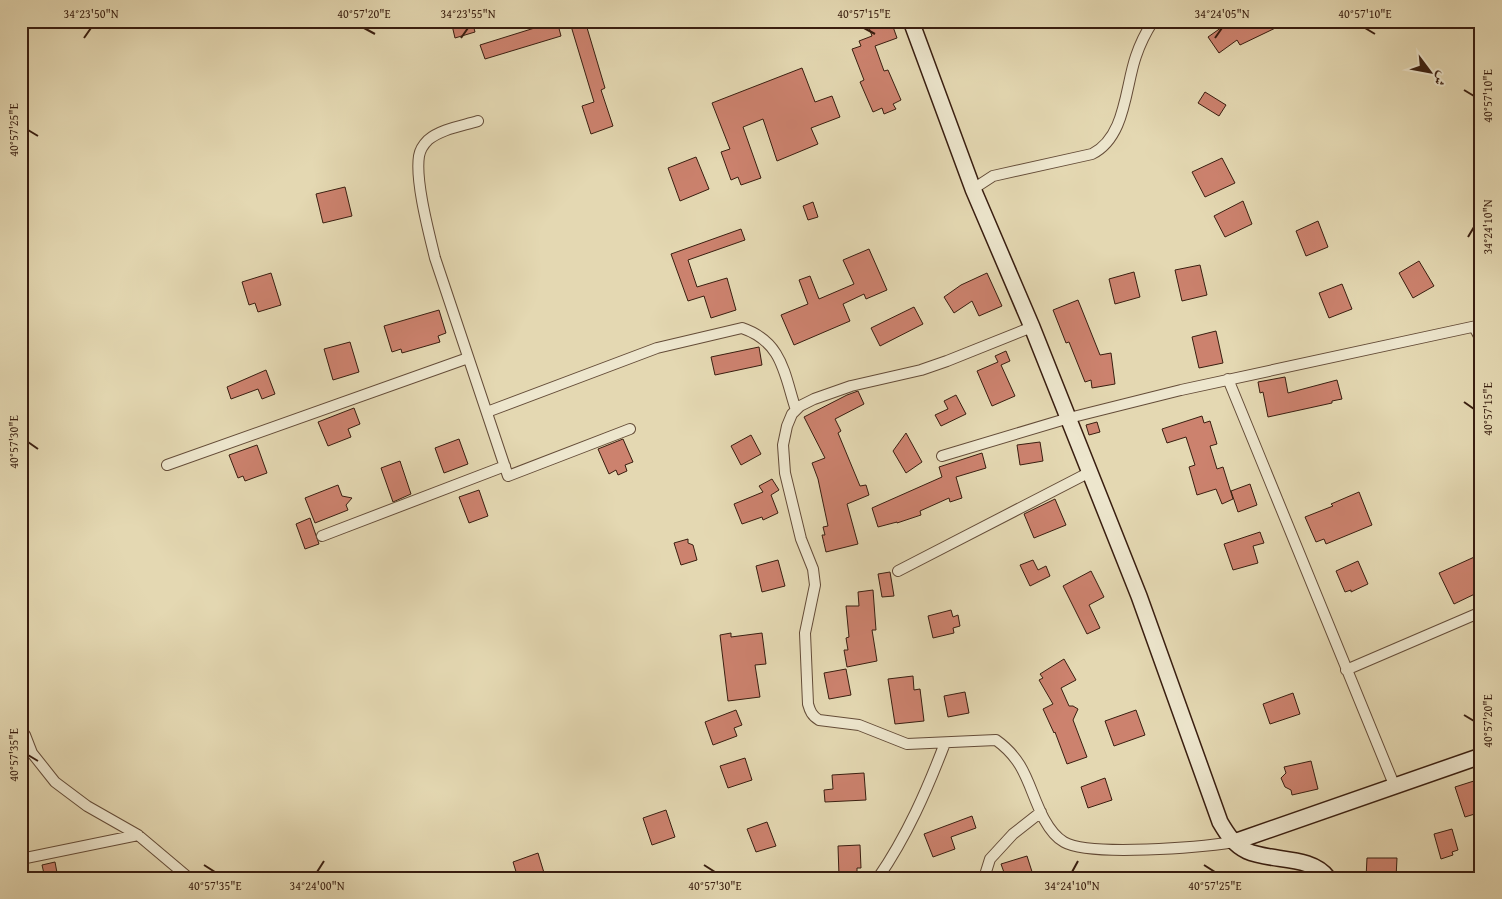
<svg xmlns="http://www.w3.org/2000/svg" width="1502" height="899" viewBox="0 0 1502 899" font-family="'Gentium Book Plus',Amiri,serif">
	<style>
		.building { fill: #cc826e; stroke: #391e10 }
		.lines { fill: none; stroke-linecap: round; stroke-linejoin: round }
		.street-casing { stroke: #644c38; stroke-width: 12 }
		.secondary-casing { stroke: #391e10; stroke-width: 18 }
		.street { stroke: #ede6cd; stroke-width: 10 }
		.secondary { stroke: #ede6cd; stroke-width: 15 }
		.ticks { fill: none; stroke: #391e10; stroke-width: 2 }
		.neatline { fill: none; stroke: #391e10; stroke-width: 2 }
		.ticks-label { font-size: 12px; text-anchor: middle; fill: #391e10 }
	</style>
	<rect width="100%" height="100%" fill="#e4d8b2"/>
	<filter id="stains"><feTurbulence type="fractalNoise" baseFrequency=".004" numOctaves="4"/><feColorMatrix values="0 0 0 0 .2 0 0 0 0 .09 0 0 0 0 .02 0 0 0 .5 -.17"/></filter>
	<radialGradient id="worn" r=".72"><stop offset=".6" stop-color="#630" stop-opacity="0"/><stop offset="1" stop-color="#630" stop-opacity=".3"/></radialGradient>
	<path class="building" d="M 451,21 L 472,21 L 475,32 L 455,38 Z
		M 557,21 L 561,36 L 485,59 L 480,45 Z
		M 585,21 L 605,88 L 601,90 L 613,126 L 591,134 L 582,106 L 594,102 L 571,26 Z
		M 878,21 L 891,21 L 897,38 L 875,46 L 884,71 L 888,70 L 901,100 L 893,104 L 896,109 L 884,114 L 882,108 L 873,112 L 860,82 L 864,80 L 852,49 L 861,46 L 859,41 L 872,36 L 868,25 Z
		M 1223,21 L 1290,21 L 1240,45 L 1237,40 L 1219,53 L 1208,37 L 1225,25 Z
		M 802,68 L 815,102 L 832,96 L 840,117 L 811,128 L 818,144 L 777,161 L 763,119 L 743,127 L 761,178 L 741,185 L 738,177 L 731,180 L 721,152 L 730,149 L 712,103 Z
		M 1205,92 L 1226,105 L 1219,116 L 1198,103 Z
		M 696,157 L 709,189 L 680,201 L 668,168 Z
		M 1222,158 L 1235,183 L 1205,197 L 1192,172 Z
		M 345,187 L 352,216 L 323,223 L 316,194 Z
		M 1243,201 L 1252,224 L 1225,237 L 1214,216 Z
		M 813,202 L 818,217 L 808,220 L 803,206 Z
		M 1318,221 L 1328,247 L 1306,256 L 1296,231 Z
		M 741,229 L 745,240 L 688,260 L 697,287 L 727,278 L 736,310 L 711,318 L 704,296 L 688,301 L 671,254 Z
		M 869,249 L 887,290 L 866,299 L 864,294 L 843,304 L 850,321 L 794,345 L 781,315 L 808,304 L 799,280 L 810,276 L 819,299 L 854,284 L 843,260 Z
		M 1419,261 L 1434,286 L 1413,298 L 1399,273 Z
		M 1200,265 L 1207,295 L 1182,301 L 1175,270 Z
		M 1134,272 L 1140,297 L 1115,304 L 1109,279 Z
		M 271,273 L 281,305 L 258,312 L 255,303 L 249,305 L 242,282 Z
		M 987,273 L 1002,306 L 979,316 L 972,301 L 954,313 L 944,297 L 961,285 Z
		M 1342,284 L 1352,309 L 1329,318 L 1319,293 Z
		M 1078,300 L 1100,355 L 1111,353 L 1115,384 L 1092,388 L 1091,380 L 1085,382 L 1069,342 L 1066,343 L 1053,310 Z
		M 914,307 L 923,324 L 880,346 L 871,328 Z
		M 439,310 L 446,333 L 438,336 L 440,342 L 402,353 L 401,349 L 392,352 L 384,326 Z
		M 1216,331 L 1223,363 L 1199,368 L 1192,337 Z
		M 350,342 L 359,372 L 333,380 L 324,349 Z
		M 759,347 L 762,365 L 715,375 L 711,357 Z
		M 1006,351 L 1010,361 L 1001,365 L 1015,396 L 992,406 L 977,371 L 998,362 L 995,356 Z
		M 266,370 L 275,394 L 262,399 L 258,389 L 231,399 L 227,387 Z
		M 1285,377 L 1288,393 L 1337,380 L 1342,399 L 1332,401 L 1332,403 L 1268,417 L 1263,392 L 1260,393 L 1258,382 Z
		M 858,391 L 864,404 L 835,419 L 841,431 L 838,433 L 860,486 L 866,485 L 869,495 L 847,504 L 858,544 L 826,552 L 822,535 L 825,535 L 823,527 L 828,526 L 818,479 L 812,463 L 825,458 L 804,417 L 847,395 Z
		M 956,395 L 966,414 L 941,426 L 935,415 L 948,409 L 944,401 Z
		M 354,408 L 360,424 L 348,429 L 351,437 L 328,446 L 318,422 Z
		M 1202,416 L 1204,423 L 1210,421 L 1217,444 L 1210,446 L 1217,469 L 1223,467 L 1233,499 L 1222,504 L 1216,489 L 1197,495 L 1189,467 L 1195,465 L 1186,437 L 1167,443 L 1162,429 Z
		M 1097,422 L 1100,432 L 1089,435 L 1086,425 Z
		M 906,433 L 922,462 L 906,473 L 893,451 Z
		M 751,435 L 761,454 L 741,465 L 731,446 Z
		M 459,439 L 468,464 L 444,473 L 435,448 Z
		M 623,439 L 633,462 L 625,465 L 627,471 L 618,475 L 616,470 L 609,474 L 598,449 Z
		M 1040,442 L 1043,461 L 1020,465 L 1017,445 Z
		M 257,445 L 267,473 L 245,481 L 243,476 L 238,478 L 229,455 Z
		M 982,453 L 986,468 L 956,477 L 962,498 L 950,502 L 949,498 L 920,511 L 921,515 L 897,523 L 897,522 L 878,527 L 872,508 L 942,477 L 939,467 Z
		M 400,461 L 411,494 L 393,502 L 381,468 Z
		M 772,479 L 779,490 L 771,495 L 778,513 L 763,520 L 762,517 L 742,524 L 734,504 L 763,492 L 759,486 Z
		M 1250,484 L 1257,505 L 1238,512 L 1231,491 Z
		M 338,485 L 342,496 L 352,498 L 346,505 L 348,510 L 315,523 L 305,498 Z
		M 479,490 L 488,516 L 469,523 L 459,497 Z
		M 1359,492 L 1372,525 L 1326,544 L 1324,539 L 1316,542 L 1305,517 L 1333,506 L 1331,504 Z
		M 1055,499 L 1066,525 L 1034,538 L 1024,514 Z
		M 310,518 L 319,544 L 305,549 L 296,524 Z
		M 1260,532 L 1264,543 L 1253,546 L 1258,563 L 1233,570 L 1224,544 Z
		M 688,539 L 688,543 L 693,545 L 697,560 L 681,565 L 674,543 Z
		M 1481,554 L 1481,591 L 1454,604 L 1439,573 Z
		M 778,560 L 785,586 L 762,592 L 756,566 Z
		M 1033,560 L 1038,570 L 1046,566 L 1050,576 L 1030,586 L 1020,565 Z
		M 1358,561 L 1368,584 L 1351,592 L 1351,590 L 1345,592 L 1336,571 Z
		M 1091,571 L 1104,597 L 1089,605 L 1100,628 L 1087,634 L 1063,586 Z
		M 890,572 L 894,596 L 882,597 L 878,574 Z
		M 873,590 L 876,630 L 872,630 L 877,661 L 847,667 L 844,650 L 848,650 L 846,638 L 849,637 L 846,606 L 859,606 L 858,592 Z
		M 951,610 L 953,617 L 958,615 L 960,626 L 953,628 L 954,633 L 933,638 L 928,616 Z
		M 731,633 L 731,637 L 762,633 L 766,664 L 755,665 L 760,697 L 728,701 L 720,635 Z
		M 1064,659 L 1076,680 L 1061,688 L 1069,706 L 1073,706 L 1078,709 L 1073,720 L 1087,757 L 1067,764 L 1055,732 L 1054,733 L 1043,709 L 1053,704 L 1039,680 L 1043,678 L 1040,674 Z
		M 846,669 L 851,695 L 829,699 L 824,673 Z
		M 913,676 L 914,690 L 920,689 L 924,721 L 895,724 L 888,679 Z
		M 965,692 L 969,713 L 948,717 L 944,696 Z
		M 1293,693 L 1300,714 L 1270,724 L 1263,704 Z
		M 736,710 L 742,725 L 734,728 L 737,736 L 713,745 L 705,722 Z
		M 1136,710 L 1145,735 L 1114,746 L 1105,721 Z
		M 745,758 L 752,780 L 728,788 L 720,766 Z
		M 1311,761 L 1318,789 L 1292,795 L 1291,790 L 1285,787 L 1281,778 L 1286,773 L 1284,767 Z
		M 864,773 L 866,800 L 825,802 L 824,790 L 833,789 L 832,775 Z
		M 1105,778 L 1112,800 L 1088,808 L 1081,787 Z
		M 1477,780 L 1481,792 L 1481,812 L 1465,817 L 1455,787 Z
		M 666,810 L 675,837 L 652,845 L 643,818 Z
		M 972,816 L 976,828 L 951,837 L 955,849 L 933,857 L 924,834 Z
		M 767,822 L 776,846 L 756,852 L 747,829 Z
		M 1452,829 L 1458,850 L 1452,852 L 1453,855 L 1441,859 L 1434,834 Z
		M 860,845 L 861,868 L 857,868 L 857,875 L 839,876 L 838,846 Z
		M 538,853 L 545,876 L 540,878 L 518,878 L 513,862 Z
		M 1027,856 L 1034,878 L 1006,878 L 1001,864 Z
		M 1367,858 L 1397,858 L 1396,878 L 1366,878 Z
		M 55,862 L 58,878 L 45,878 L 42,865 Z"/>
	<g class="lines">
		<defs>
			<path id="street" d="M 478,121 C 462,126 441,129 428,140 C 424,144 420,150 419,156 C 415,181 429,233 435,258 L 508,476 L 630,429
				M 973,189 L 993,176 L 1092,154 C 1126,137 1125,87 1136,56 C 1140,44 1146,32 1153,21
				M 1032,327 L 947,361 L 921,370 L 851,386 L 814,399 L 800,406 L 792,414 L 787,426 L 783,445 L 785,473 L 801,539 L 813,569 L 815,585 L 805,633 L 808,704 C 810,711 812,716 819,720 L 859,725 L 907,744 L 996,740 C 1027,762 1028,788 1044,819 C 1049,828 1055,837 1064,842 C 1090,857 1202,847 1234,842
				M 1474,327 L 1481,340
				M 1228,379 L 1395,787
				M 487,412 L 657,348 L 742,328 C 783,342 784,374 796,410
				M 942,456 L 1069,418 L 1181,390 L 1481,325
				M 167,465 L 468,358
				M 322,536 L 505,466
				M 898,571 L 1090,472
				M 1346,670 L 1481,612
				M 21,730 L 25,735 L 32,753 L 55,782 L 87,806 L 138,835 L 189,878
				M 21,859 L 138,835
				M 878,878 C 907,836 927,790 945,743
				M 986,878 L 985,875 L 990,859 L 1013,834 L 1041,812"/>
			<path id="secondary" d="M 911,21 L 973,189 L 1032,327 L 1139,596 L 1220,822 C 1227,834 1234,845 1247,851 C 1271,862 1312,855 1328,878
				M 1234,842 L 1481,756"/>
		</defs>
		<use href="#street" class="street-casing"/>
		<use href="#secondary" class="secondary-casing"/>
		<use href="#street" class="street"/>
		<use href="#secondary" class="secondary"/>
	</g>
	<path class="ticks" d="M 364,28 L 375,34M 864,28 L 875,34M 1365,28 L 1375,34M 84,38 L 91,28M 461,38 L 468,28M 1215,38 L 1222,28M 1464,90 L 1474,96M 28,130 L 38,136M 1468,237 L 1474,227M 1464,402 L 1474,409M 28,442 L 38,449M 1464,715 L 1474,721M 28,755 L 38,761M 204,865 L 215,872M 704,865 L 715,872M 1204,865 L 1215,872M 317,872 L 324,861M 1072,872 L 1078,861"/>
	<rect width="1502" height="899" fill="none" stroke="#e4d8b2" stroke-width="55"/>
	<g transform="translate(1430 72) rotate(122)" stroke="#ede6cd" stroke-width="4" paint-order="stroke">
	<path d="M0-4L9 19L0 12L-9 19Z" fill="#391e10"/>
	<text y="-8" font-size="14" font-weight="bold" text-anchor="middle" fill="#391e10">ش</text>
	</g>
	<rect x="28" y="28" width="1446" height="844" class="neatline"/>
	<g class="ticks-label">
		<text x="91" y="18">34°23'50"N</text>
		<text x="364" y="18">40°57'20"E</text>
		<text x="468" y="18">34°23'55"N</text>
		<text x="864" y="18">40°57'15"E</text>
		<text x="1222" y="18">34°24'05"N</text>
		<text x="1365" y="18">40°57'10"E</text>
		<text transform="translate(1488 96) rotate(-90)" y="4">40°57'10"E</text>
		<text transform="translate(14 130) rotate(-90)" y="4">40°57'25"E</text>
		<text transform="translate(1488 227) rotate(-90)" y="4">34°24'10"N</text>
		<text transform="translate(1488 409) rotate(-90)" y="4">40°57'15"E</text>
		<text transform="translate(14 442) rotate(-90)" y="4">40°57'30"E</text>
		<text transform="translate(1488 721) rotate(-90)" y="4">40°57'20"E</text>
		<text transform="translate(14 755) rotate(-90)" y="4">40°57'35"E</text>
		<text x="215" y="890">40°57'35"E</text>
		<text x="317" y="890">34°24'00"N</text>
		<text x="715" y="890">40°57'30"E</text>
		<text x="1072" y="890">34°24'10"N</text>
		<text x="1215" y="890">40°57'25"E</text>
	</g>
	<rect width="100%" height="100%" filter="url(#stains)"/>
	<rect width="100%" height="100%" fill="url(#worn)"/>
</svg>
